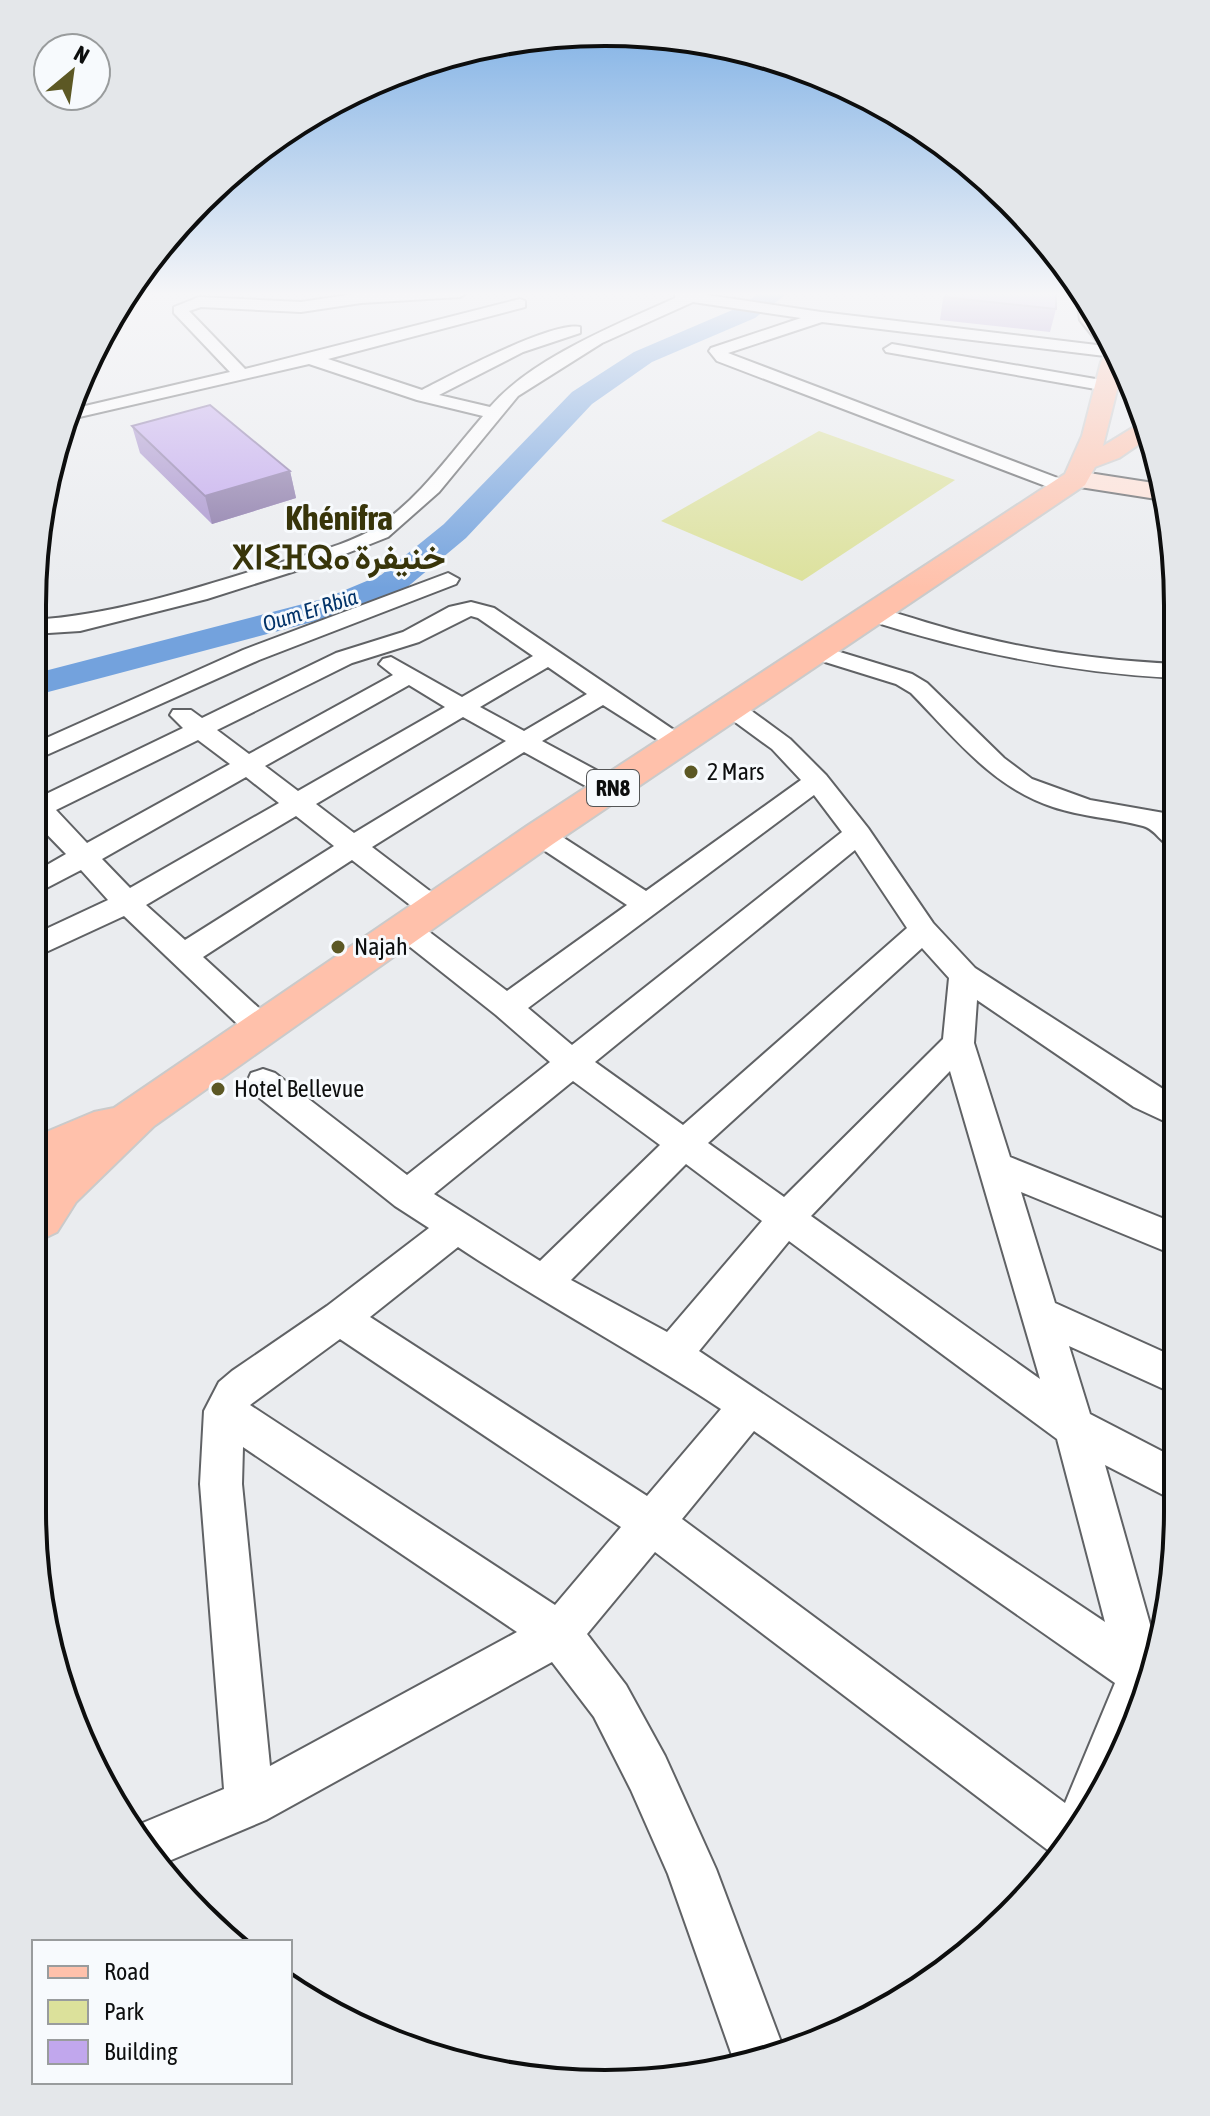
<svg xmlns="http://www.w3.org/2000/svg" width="1210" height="2116" viewBox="0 0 1210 2116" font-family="'Asap Condensed',Vazirmatn,'Noto Sans Tifinagh',sans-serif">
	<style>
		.green { fill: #dce19b }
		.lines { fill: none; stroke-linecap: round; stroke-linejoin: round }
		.river { fill: #73a2dd; fill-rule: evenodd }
		.street-casing { stroke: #606265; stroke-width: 4 }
		.secondary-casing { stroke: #606265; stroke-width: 4 }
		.primary-casing { stroke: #cacaca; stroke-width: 4 }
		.street { fill: #fff; fill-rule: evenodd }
		.secondary { fill: #ffe0d5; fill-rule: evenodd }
		.primary { fill: #ffc1ab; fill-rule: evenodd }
		.wall { fill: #a690cc }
		.shaded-wall { fill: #8775a6 }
		.building { fill: #c1a7ed; stroke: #8775a6; stroke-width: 2 }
		.poi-dot { fill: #5c5824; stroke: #f7fafd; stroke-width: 3 }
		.labels { text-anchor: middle; stroke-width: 6; stroke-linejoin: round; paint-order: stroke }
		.far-water-label { font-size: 22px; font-style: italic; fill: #023369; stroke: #f7fafd }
		.shield { fill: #f7fafd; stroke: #535556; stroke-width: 2 }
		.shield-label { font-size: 22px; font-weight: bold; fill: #0d0e0e }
		.poi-label { font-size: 24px; fill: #0d0e0e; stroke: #f7fafd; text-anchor: start }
		.far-town-label { font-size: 34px; font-weight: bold; fill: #38350a; stroke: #f7fafd }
		.rim { fill: none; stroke: #0d0e0e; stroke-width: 4 }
	</style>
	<rect width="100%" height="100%" fill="#eaecef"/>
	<path class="green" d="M 819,431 L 955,480 L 802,581 L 661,521 Z"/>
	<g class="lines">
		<path class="river" d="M 761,292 L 789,292 L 755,318 L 652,362 L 592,404 L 466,538 L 405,589 L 350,612 L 33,696 L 33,674 L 326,598 L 381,575 L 444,524 L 572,392 L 634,352 L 737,308 Z"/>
		<defs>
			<path id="street" d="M 468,292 L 460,297 L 361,303 L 301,312 L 201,307 L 189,311 L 245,369 L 520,299 L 525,301 L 525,307 L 328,359 L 422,390 C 451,375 552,321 580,327 L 580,333 L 523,352 L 439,395 L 490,407 C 532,358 616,325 675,298 L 675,292 L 709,292 L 707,295 L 821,312 L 1105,346 L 1113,351 L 1105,356 L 822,322 L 728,353 L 1071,483 L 1074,487 L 1064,493 L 717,361 L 709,351 L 711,348 L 801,318 L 693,302 L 602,343 L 518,396 L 439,492 L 388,537 L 330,560 L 207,599 L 80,631 L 33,634 L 33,620 C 116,615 196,588 275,564 C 308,554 349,545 378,526 C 420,498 450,454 483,416 L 417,400 L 309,364 L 62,421 L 68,410 L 230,372 L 174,313 L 174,307 L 199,297 L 301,302 L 361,293 Z
				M 892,344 L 1107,381 L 1116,386 L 1107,391 L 886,352 L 884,349 Z
				M 448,573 L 459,579 L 456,584 L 259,660 L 33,761 L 33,744 L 243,650 Z
				M 471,602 L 494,608 L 693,743 L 689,748 L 671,748 L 603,705 L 542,741 L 620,783 L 624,789 L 620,795 L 611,797 L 602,795 L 524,752 L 372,847 L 443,901 L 447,908 L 443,915 L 433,918 L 423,915 L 352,860 L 203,957 L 272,1020 L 277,1028 L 272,1036 L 261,1040 L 250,1036 L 124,916 L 33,958 L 33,935 L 108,900 L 81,870 L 33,895 L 33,873 L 66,854 L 33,820 L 33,794 L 42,796 L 183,728 L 170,715 L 173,710 L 191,710 L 202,718 L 336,653 L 403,632 L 449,607 ZM 471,616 L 478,618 L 533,656 L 462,697 L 391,657 L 383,659 L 379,664 L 393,675 L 249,754 L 217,730 L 352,663 L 419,642 ZM 548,667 L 587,694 L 524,731 L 480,707 ZM 409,685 L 445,707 L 298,791 L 265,766 ZM 463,717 L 506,741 L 354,833 L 316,804 ZM 198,740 L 230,764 L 87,843 L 56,810 ZM 246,777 L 279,803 L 130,888 L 102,859 ZM 296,816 L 334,846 L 185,940 L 146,905 Z
				M 873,607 C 909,616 944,629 980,637 C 1045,653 1111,661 1177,664 L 1177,678 C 1070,673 967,652 865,619 L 862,614 L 865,609 Z
				M 817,645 L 912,674 L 927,683 L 1004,758 L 1032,779 L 1090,800 L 1164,813 L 1177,825 L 1177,850 C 1162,846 1156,829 1143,826 C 1113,818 1082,817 1053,807 C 993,788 953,736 911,693 L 896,684 L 809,657 L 805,652 L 809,647 Z
				M 733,702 L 742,704 L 790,739 L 826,775 L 868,828 L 933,923 L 975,968 L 1177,1098 L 1177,1127 L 1134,1107 L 977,1000 L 974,1043 L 1010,1157 L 1177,1224 L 1177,1256 L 1021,1192 L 1055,1303 L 1177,1358 L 1177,1395 L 1069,1346 L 1090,1414 L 1177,1459 L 1177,1502 L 1105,1465 L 1157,1649 L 1147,1696 L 1082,1829 L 1057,1857 L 655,1552 L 587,1634 L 626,1685 L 665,1756 L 716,1869 L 784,2050 L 734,2061 L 668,1874 L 631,1790 L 594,1717 L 552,1662 L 266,1820 L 157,1866 L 150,1859 L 133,1827 L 224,1789 L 200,1484 L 204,1411 L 219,1382 L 232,1371 L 327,1306 L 429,1228 L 395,1206 L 251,1091 L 247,1082 L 251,1073 L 263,1069 L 275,1073 L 407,1175 L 550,1062 L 496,1015 L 395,935 L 390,928 L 395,921 L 405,918 L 415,921 L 507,991 L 627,905 L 530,841 L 526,835 L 530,829 L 540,826 L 550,829 L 646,891 L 801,780 L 772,749 L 724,714 L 721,709 L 724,704 ZM 814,795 L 842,832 L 572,1045 L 528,1008 ZM 855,850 L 907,928 L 683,1125 L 595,1062 ZM 922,948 L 949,978 L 943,1039 L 784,1197 L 708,1143 ZM 950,1071 L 1040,1379 L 811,1216 ZM 573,1081 L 660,1145 L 540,1261 L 434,1194 ZM 686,1164 L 762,1221 L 667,1332 L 571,1280 ZM 789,1241 L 1057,1439 L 1105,1622 L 699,1351 ZM 458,1247 C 544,1304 635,1352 721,1409 L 647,1496 L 370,1317 ZM 340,1339 L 621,1527 L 555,1605 L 250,1405 ZM 754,1431 L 1115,1683 L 1065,1803 L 682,1519 ZM 243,1447 L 517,1632 L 270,1766 L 242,1484 Z"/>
			<path id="secondary" d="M 1082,294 L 1101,318 L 1113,345 L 1100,345 L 1080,320 L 1077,299 Z
				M 1076,471 L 1160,484 L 1163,500 L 1067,485 L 1063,479 L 1067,473 Z"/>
			<path id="primary" d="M 1112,355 L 1119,357 L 1123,366 L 1103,446 L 1147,419 L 1151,436 L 1119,458 L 1095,467 L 1085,485 L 553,844 L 154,1126 L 76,1202 L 57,1232 L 32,1244 L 32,1138 L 94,1112 L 114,1108 L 527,826 L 1065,474 L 1082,436 L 1101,362 L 1104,357 Z"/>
		</defs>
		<use href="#street" class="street-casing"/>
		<use href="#secondary" class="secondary-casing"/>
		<use href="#primary" class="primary-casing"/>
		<use href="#street" class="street"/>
		<use href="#secondary" class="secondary"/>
		<use href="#primary" class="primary"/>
	</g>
	<path class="wall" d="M 944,292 L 1056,292 L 1056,309 L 1050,332 L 940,320 Z
		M 132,426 L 290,471 L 296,498 L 212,524 L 140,453 Z"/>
	<path class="shaded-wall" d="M 290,471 L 296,498 L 212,524 L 205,496 Z"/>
	<path class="building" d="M 946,292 L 1056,292 L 1056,309 L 945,297 Z
		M 210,405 L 290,471 L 205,496 L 132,426 Z"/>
	<linearGradient id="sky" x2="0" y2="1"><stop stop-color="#79ade4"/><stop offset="0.5" stop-color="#f6f6f8"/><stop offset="1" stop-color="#f6f6f8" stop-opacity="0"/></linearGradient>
	<rect width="1210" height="588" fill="url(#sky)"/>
	<g class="poi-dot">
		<circle cx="691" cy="772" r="8"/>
		<circle cx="338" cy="947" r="8"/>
		<circle cx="218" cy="1089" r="8"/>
	</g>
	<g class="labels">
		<g class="far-water-label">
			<text transform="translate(310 610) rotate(-17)" y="8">Oum Er Rbia</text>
		</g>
		<rect class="shield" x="587" y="770" width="52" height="36" rx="6"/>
		<g class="shield-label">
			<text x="613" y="796">RN8</text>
		</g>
		<g class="poi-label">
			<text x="707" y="780">2 Mars</text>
			<text x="354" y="955">Najah</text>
			<text x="234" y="1097">Hotel Bellevue</text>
		</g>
		<g class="far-town-label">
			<text x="339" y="530">Khénifra<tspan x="339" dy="39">ⵅⵏⵉⴼⵕⴰ خنيفرة</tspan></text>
		</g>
	</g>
	<path d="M0 0H1210V2116H0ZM605 46H605A559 559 0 0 1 1164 605V1511A559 559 0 0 1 605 2070H605A559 559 0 0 1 46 1511V605A559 559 0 0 1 605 46Z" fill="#e4e7ea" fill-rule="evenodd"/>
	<path class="rim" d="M605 46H605A559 559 0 0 1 1164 605V1511A559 559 0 0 1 605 2070H605A559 559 0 0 1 46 1511V605A559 559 0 0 1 605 46Z"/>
	<rect x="32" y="1940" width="260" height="144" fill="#f7fafd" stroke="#999c9d" stroke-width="2"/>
	<rect x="48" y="1966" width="40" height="12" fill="#ffc1ab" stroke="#999c9d" stroke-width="2"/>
	<text x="104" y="1980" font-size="24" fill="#0d0e0e">Road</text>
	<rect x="48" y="2000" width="40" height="24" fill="#dce19b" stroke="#999c9d" stroke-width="2"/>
	<text x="104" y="2020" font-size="24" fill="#0d0e0e">Park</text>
	<rect x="48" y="2040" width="40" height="24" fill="#c1a7ed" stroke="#999c9d" stroke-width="2"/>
	<text x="104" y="2060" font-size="24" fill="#0d0e0e">Building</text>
	<g transform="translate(72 72) rotate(29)"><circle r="38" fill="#f7fafd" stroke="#999c9d" stroke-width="2"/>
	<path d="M0-6L14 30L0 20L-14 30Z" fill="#5c5824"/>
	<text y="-12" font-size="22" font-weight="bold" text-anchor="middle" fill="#0d0e0e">N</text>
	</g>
</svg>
